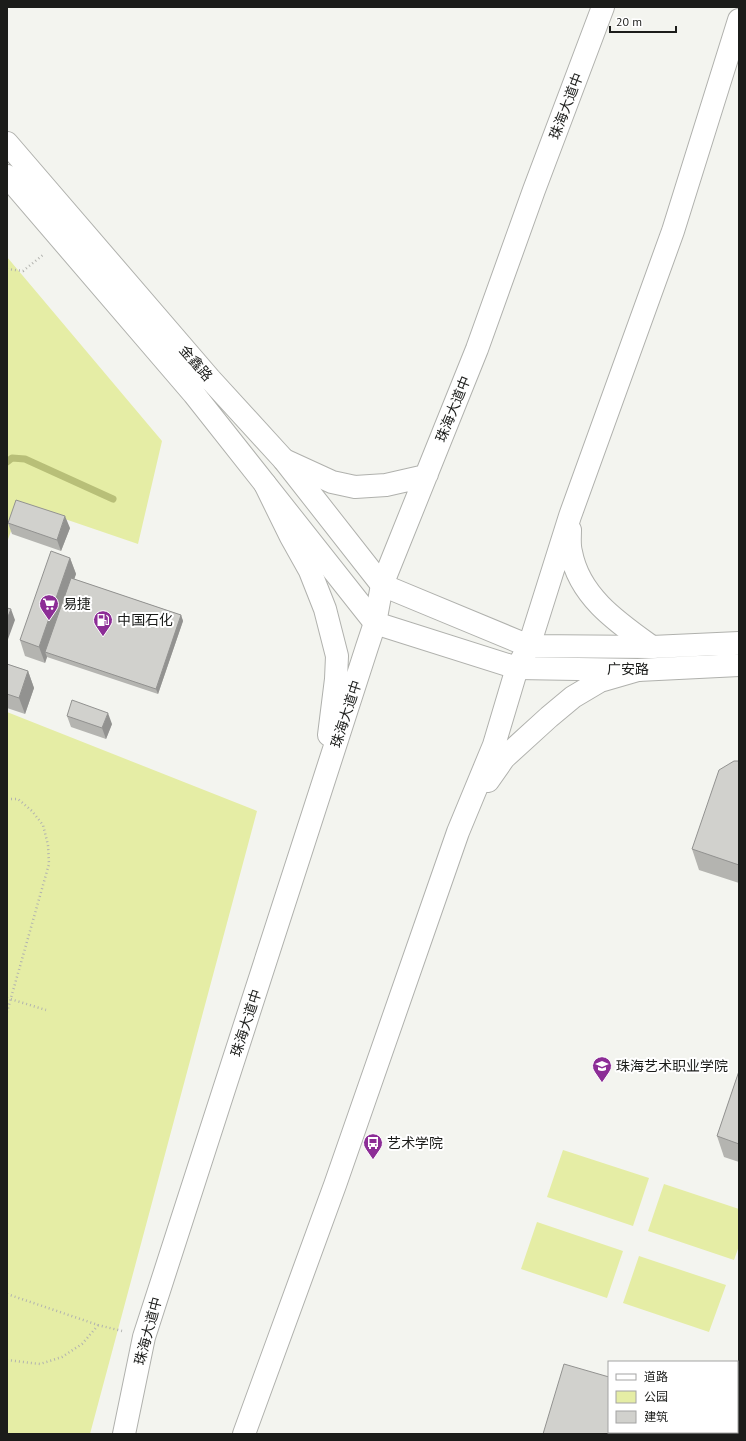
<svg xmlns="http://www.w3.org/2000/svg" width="746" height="1441" viewBox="0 0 746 1441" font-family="'PT Sans','Noto Sans SC',sans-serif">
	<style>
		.green { fill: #e5eda5 }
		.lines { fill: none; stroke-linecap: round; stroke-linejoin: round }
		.stream { stroke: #b8bf78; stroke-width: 7 }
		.secondary-casing { stroke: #b0b1ad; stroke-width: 24 }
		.highway-casing { stroke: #b0b1ad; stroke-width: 24 }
		.path { stroke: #b2b3af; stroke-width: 2.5; stroke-dasharray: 1 3; stroke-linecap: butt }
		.secondary { stroke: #fff; stroke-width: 22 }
		.highway { stroke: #fff; stroke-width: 22 }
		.wall { fill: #b4b4b0 }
		.shaded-wall { fill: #929290 }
		.building { fill: #d1d1cd; stroke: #929290 }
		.labels { text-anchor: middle; stroke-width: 4; stroke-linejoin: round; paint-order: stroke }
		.street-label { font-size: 14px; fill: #1b1c1a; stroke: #fff }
		.poi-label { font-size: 14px; fill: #1b1c1a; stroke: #fff; text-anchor: start }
	</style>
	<rect width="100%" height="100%" fill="#f3f4ef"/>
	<path class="green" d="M 7,257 L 162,441 L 138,544 L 21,504 L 7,542 Z
		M 7,712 L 257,811 L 90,1434 L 7,1434 Z
		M 563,1150 L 649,1178 L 633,1226 L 547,1197 Z
		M 664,1184 L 739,1209 L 739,1246 L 734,1260 L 648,1231 Z
		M 537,1222 L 623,1251 L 607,1298 L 521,1269 Z
		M 639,1256 L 726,1285 L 709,1332 L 623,1303 Z"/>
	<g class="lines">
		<path class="stream" d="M 7,462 L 12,458 L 25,459 L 113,499"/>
		<defs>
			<path id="secondary" d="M 7,143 L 210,379 L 284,460 L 382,585 L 529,646 L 652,647 L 739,643
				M 7,176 L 194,394 L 375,623 L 517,668 L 638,670 L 739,665"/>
			<path id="highway" d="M 284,460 L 332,482 L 355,487 L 386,485 L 421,477 L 427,474
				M 265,484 L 291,537 L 310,571 L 325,609 L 337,656 L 336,679 L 329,735
				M 570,530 C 570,537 569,545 571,552 C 579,596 617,622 652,647
				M 488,781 L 504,758 L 549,717 L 573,697 L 600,681 L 638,670
				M 124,1434 L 144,1337 L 367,647 L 375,623 L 382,585 L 477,349 L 534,190 L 603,7
				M 244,1434 L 335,1185 L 458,832 L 494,745 L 517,668 L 529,646 L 570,516 L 673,231 L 739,20"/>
		</defs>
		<use href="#secondary" class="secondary-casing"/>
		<use href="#highway" class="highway-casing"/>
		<path class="path" d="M 7,269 L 23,271 L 44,254
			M 7,799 L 18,799 L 32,811 L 43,825 L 48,845 L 49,864 L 7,1012
			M 7,998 L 46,1010
			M 7,1294 L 98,1325 L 122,1331
			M 7,1360 L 40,1364 L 62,1357 L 82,1344 L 100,1323"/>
		<use href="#secondary" class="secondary"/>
		<use href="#highway" class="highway"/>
	</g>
	<path class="wall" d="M 8,523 L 70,528 L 61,551 L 12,534 Z
		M 70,558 L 76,574 L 74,579 L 181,615 L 183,621 L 158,694 L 47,657 L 45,663 L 25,656 L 20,640 Z
		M 7,664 L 28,671 L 34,688 L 25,714 L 7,708 Z
		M 67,716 L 112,724 L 106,739 L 71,727 Z
		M 739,761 L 739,883 L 699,870 L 692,849 Z
		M 739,1071 L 739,1162 L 724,1157 L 717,1136 Z"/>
	<path class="shaded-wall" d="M 65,516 L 70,528 L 61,551 L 57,540 Z
		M 70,558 L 76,574 L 49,653 L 45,652 L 47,657 L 45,663 L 39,647 Z
		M 11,609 L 15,620 L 7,642 L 7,619 Z
		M 181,615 L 183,621 L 158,694 L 156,689 Z
		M 28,671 L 34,688 L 25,714 L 19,698 Z
		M 108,713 L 112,724 L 106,739 L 102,728 Z"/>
	<path class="building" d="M 16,500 L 65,516 L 57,540 L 8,523 Z
		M 51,551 L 70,558 L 39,647 L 20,640 Z
		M 71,578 L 181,615 L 156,689 L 45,652 Z
		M 7,608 L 11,609 L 7,619 Z
		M 7,664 L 28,671 L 19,698 L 7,694 Z
		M 72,700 L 108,713 L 102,728 L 67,716 Z
		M 734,761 L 739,761 L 739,865 L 692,849 L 719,770 Z
		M 739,1071 L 739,1144 L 717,1136 Z
		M 564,1364 L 609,1377 L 609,1432 L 737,1432 L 737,1413 L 739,1414 L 739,1434 L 543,1434 Z"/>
	<defs>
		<symbol id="supermarket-pin" viewBox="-11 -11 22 30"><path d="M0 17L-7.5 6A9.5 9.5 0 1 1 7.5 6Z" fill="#8c2d96" stroke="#fff"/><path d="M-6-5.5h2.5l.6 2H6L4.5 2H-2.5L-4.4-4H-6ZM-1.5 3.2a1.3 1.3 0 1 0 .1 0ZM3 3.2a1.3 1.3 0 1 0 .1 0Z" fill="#fff"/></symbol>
		<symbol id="fuel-pin" viewBox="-11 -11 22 30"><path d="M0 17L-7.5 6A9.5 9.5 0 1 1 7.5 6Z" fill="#8c2d96" stroke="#fff"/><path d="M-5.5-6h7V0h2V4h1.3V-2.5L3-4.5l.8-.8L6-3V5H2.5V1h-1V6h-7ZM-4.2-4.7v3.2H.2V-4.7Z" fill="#fff"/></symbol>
		<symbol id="university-pin" viewBox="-11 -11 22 30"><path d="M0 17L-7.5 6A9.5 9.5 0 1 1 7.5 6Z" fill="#8c2d96" stroke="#fff"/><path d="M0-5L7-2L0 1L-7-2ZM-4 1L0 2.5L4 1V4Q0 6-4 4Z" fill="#fff"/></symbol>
		<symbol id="bus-pin" viewBox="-11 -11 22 30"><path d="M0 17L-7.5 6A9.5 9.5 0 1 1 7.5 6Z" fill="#8c2d96" stroke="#fff"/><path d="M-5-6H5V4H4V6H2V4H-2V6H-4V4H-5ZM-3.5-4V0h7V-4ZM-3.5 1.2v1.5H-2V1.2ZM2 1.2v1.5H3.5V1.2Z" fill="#fff"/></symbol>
	</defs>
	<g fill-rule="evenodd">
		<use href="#supermarket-pin" x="38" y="593" width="22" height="30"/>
		<use href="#fuel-pin" x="92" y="609" width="22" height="30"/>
		<use href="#university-pin" x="591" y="1055" width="22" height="30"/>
		<use href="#bus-pin" x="362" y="1132" width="22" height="30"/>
	</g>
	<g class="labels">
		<g class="street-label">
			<text transform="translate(566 106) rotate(-69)" y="5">珠海大道中</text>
			<text transform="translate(196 363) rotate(49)" y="5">金鑫路</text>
			<text transform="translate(453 409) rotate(-68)" y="5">珠海大道中</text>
			<text x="628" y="674">广安路</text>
			<text transform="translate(346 714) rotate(-72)" y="5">珠海大道中</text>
			<text transform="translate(246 1023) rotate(-72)" y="5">珠海大道中</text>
			<text transform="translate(148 1331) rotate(-75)" y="5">珠海大道中</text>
		</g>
		<g class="poi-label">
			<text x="63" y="609">易捷</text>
			<text x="117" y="625">中国石化</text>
			<text x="616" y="1071">珠海艺术职业学院</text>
			<text x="387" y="1148">艺术学院</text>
		</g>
	</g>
	<rect width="746" height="1441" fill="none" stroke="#1b1c1a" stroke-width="16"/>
	<rect x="608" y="1361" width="130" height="72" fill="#ffffff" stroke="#a4a4a3"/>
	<rect x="616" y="1374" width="20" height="6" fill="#ffffff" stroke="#a4a4a3"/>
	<text x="644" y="1381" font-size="12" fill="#1b1c1a">道路</text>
	<rect x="616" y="1391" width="20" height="12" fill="#e5eda5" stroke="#a4a4a3"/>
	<text x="644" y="1401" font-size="12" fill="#1b1c1a">公园</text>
	<rect x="616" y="1411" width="20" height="12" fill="#d1d1cd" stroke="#a4a4a3"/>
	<text x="644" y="1421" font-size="12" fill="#1b1c1a">建筑</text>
	<path d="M610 26v6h66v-6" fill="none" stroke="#1b1c1a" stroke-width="2"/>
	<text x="616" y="26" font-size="12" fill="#1b1c1a" stroke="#ffffff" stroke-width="3" paint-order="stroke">20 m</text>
</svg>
